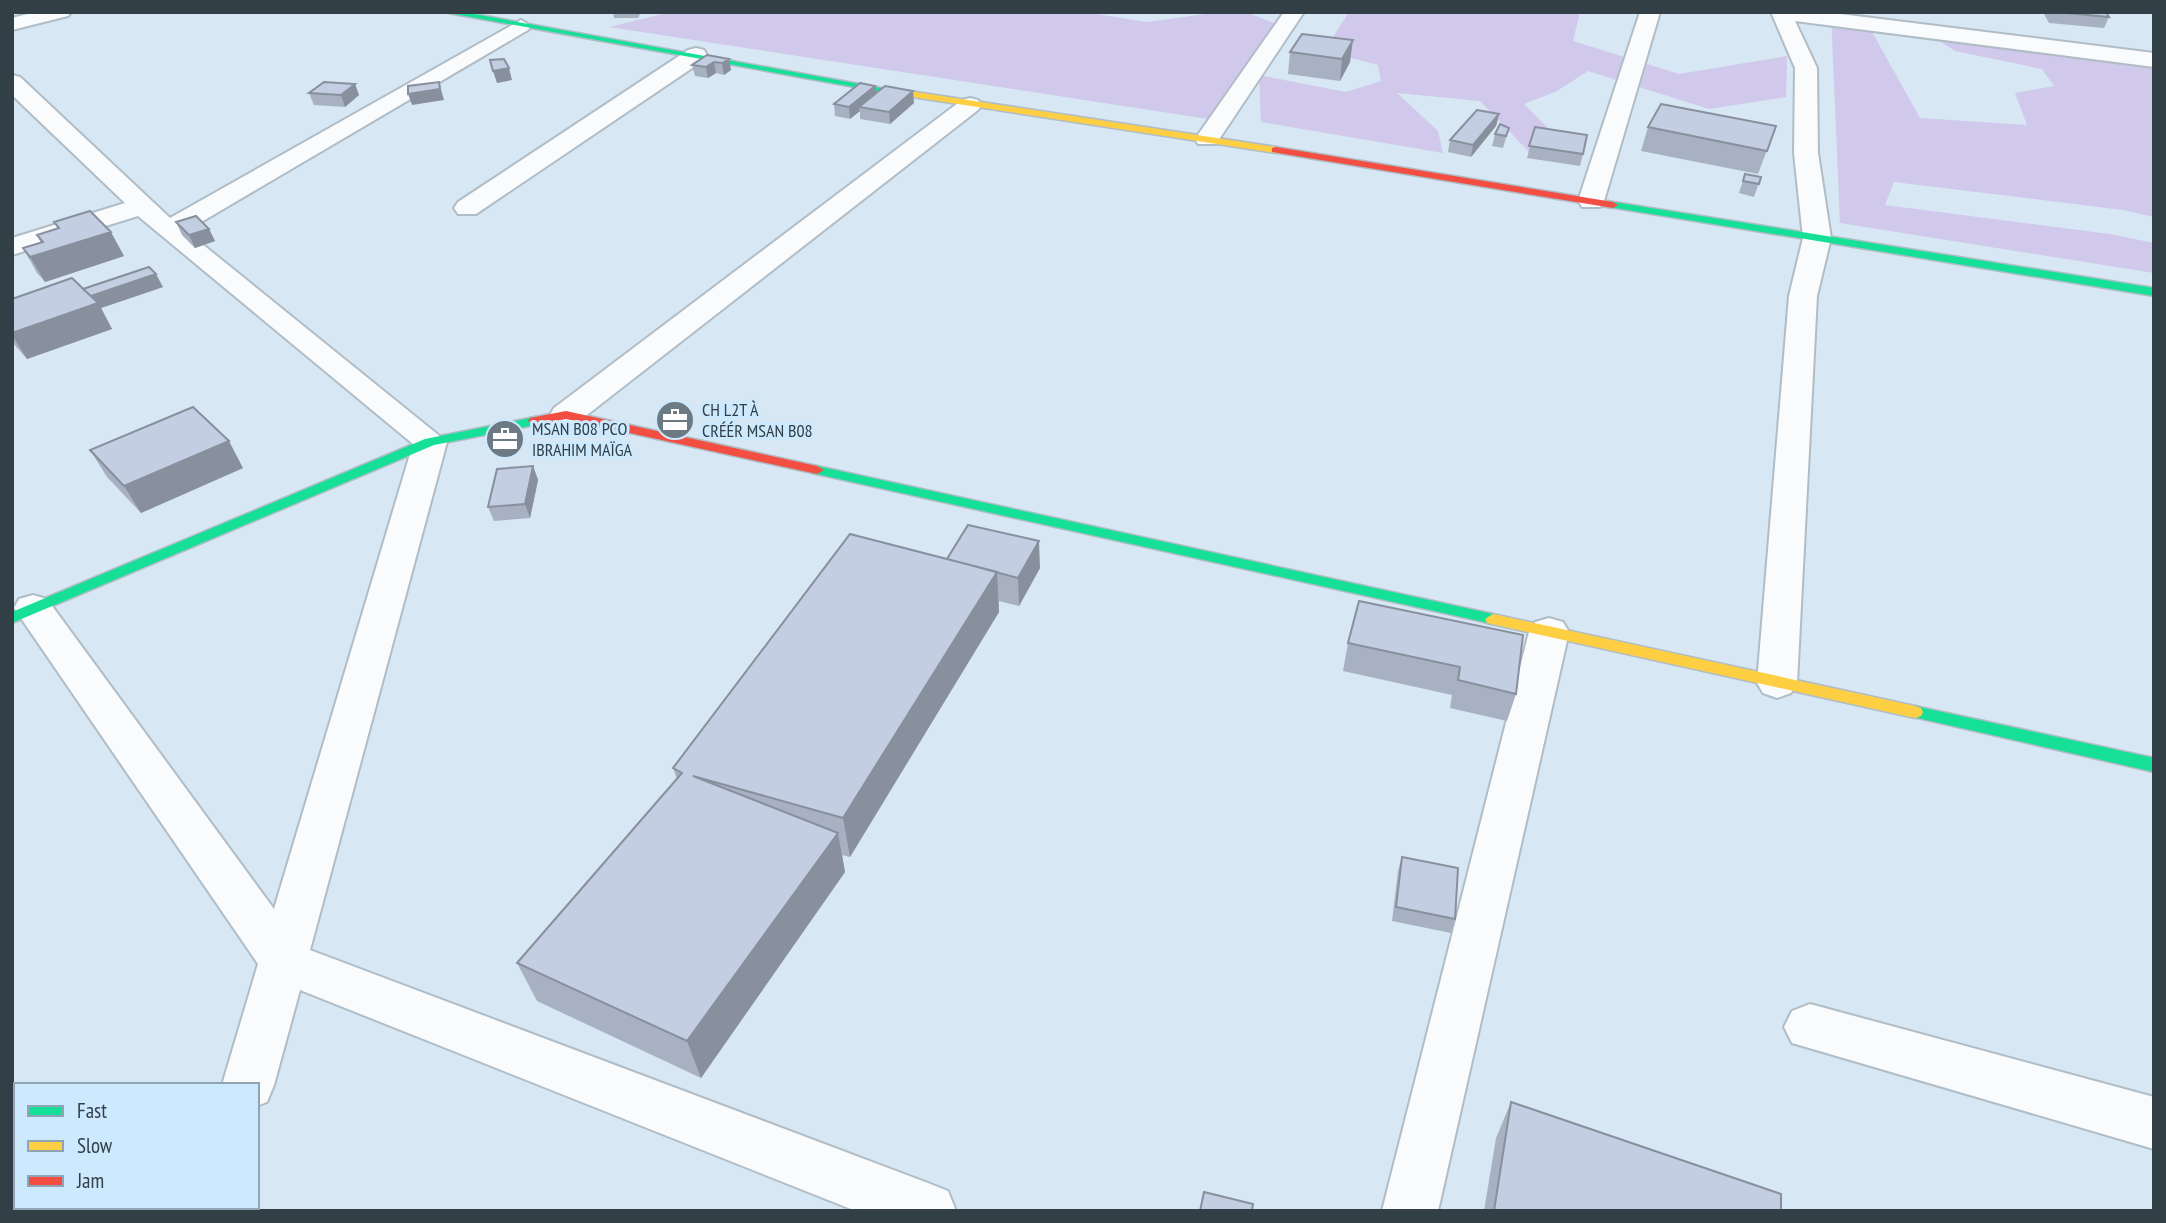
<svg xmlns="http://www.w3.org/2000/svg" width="2166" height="1223" viewBox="0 0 2166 1223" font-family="'PT Sans Narrow',sans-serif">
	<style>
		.green { fill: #d0c9eb }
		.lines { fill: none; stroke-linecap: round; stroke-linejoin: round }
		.street-casing { stroke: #b0bdc6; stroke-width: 4 }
		.fast-casing { stroke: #b0bdc6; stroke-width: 3 }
		.slow-casing { stroke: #b0bdc6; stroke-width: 3 }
		.jam-casing { stroke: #b0bdc6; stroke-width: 3 }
		.street { fill: #f9fbfd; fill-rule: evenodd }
		.fast { fill: #16e098; fill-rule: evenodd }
		.slow { fill: #ffcf43; fill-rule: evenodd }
		.jam { fill: #f24e42; fill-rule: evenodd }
		.wall { fill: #a8b1c2 }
		.shaded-wall { fill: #88909e }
		.building { fill: #c3cee2; stroke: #88909e; stroke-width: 2 }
		.labels { text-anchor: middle; stroke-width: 6; stroke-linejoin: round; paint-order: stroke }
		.poi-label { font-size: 18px; fill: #333f47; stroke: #cce9fe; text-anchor: start }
	</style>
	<rect width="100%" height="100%" fill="#d7e7f3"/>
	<path class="green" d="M 671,12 L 1083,12 L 1147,22 L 1220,12 L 1246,12 L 1281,26 L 1221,121 L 609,27 Z
		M 1349,12 L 1580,12 L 1573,41 L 1679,74 L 1787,56 L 1786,97 L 1709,109 L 1588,71 L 1557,91 L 1524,104 L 1566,146 L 1530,153 L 1480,101 L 1397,93 L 1438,131 L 1443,153 L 1261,122 L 1259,75 L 1346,92 L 1381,81 L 1378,65 L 1324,51 Z
		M 1831,12 L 1861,12 L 1920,118 L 2027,125 L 2015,93 L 2054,86 L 2042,69 L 1955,51 L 1916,26 L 2154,58 L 2154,217 L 2123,210 L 1894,182 L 1885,205 L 2110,234 L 2154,243 L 2154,273 L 1840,223 Z"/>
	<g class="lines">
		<defs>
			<path id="street" d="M 35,12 L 71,12 L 68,16 L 12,30 L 12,18 Z
				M 1284,12 L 1304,12 L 1216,144 L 1198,144 L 1195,139 Z
				M 1640,12 L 1660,12 L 1604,201 L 1600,207 L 1582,207 L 1578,201 Z
				M 1771,12 L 1824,12 L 2154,53 L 2154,67 L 1795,21 L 1817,68 L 1818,153 L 1831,238 L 1817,296 L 1797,683 L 1791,693 L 1777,698 L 1763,693 L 1757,683 L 1789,296 L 1803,238 L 1794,153 L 1795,68 Z
				M 521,20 L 531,26 L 528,30 L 186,231 L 447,442 L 310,950 L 928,1183 L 948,1191 L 956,1211 L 856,1211 L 300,990 L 274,1085 L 267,1102 L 257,1106 L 257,1085 L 222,1085 L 258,964 L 14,608 L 19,599 L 33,595 L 47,599 L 274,909 L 413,444 L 138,216 L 12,255 L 12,238 L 125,203 L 12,95 L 12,75 L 20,77 L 170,218 Z
				M 696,48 L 704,50 L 707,55 L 704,60 L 476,214 L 458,214 L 454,208 L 458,202 L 688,50 Z
				M 970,98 L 978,100 L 982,105 L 978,110 L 578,422 L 566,425 L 554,422 L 550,415 L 554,408 L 962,100 Z
				M 1549,618 L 1563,622 L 1569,632 L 1438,1211 L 1382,1211 L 1529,632 L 1535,622 Z
				M 1810,1004 L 2154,1097 L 2154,1149 L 1792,1043 L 1784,1027 L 1792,1011 Z
				M 185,1207 L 241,1207 L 240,1211 L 184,1211 Z"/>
			<path id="fast" d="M 443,12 L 463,12 L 914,94 L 909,97 Z
				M 1613,202 L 2154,288 L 2154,296 L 1609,207 L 1609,203 Z
				M 535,417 L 540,418 L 540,424 L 434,445 L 12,623 L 12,612 L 425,439 Z
				M 817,466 L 1493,614 L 1501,619 L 1493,624 L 812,473 L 810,470 Z
				M 1915,706 L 2154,758 L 2154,772 L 1909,716 L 1907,712 L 1909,708 Z"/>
			<path id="slow" d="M 909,91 L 1276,147 L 1281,150 L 1276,153 L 906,96 L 904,94 Z
				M 1493,614 L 1915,706 L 1921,708 L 1923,712 L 1921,716 L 1915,718 L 1487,623 L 1485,619 Z"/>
			<path id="jam" d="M 1276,147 L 1613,202 L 1618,205 L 1613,208 L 1272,152 L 1272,148 Z
				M 566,411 L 817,466 L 824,470 L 817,474 L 566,419 L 535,425 L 528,421 L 530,418 Z"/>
		</defs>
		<use href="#street" class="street-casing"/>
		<use href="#fast" class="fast-casing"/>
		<use href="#slow" class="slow-casing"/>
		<use href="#jam" class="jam-casing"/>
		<use href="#street" class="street"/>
		<use href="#fast" class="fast"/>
		<use href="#slow" class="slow"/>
		<use href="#jam" class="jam"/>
	</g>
	<path class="wall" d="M 613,12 L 641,12 L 638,18 L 614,18 Z
		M 2043,12 L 2106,12 L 2109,17 L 2104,28 L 2049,23 Z
		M 1302,34 L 1350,62 L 1340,81 L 1288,74 L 1290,52 Z
		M 729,59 L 731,70 L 724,75 L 716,73 L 708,78 L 695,76 L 692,65 Z
		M 355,84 L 359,95 L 345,107 L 314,105 L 309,93 Z
		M 876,94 L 914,103 L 890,124 L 860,119 L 860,111 L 850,119 L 835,116 L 834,104 Z
		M 1499,114 L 1496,126 L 1471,157 L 1448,152 L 1450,140 Z
		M 1776,126 L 1758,174 L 1641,151 L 1648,127 Z
		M 1535,127 L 1583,154 L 1580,166 L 1527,158 Z
		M 1509,128 L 1503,148 L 1492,146 L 1495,134 Z
		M 1745,174 L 1761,177 L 1754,197 L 1739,193 Z
		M 54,222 L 124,256 L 45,282 L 37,273 L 23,248 L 41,243 L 37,235 L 58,228 Z
		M 176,222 L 209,229 L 215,241 L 195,248 L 182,235 Z
		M 163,287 L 101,308 L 112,329 L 27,359 L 12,342 L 12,299 L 83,289 Z
		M 90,450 L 243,468 L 141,513 L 107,477 Z
		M 533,466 L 538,480 L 530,518 L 494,521 L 488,507 Z
		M 947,559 L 1040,568 L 1019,606 L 999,601 L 999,612 L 850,857 L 842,855 L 845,872 L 701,1078 L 537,1001 L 517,963 L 677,779 L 673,768 Z
		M 1359,601 L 1516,694 L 1507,721 L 1450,708 L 1452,695 L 1343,671 L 1348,643 Z
		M 1402,857 L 1455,919 L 1451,933 L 1392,921 L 1398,871 Z
		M 1511,1102 L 1781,1211 L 1484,1211 L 1496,1138 Z"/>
	<path class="shaded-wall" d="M 1353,40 L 1350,62 L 1340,81 L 1342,59 Z
		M 729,59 L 731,70 L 724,75 L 722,63 Z
		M 714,62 L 716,73 L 708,78 L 706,67 Z
		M 509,68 L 512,80 L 497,83 L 493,71 Z
		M 439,82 L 444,100 L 412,105 L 408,94 Z
		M 355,84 L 359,95 L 345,107 L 341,95 Z
		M 875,86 L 877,97 L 859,107 L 860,111 L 850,119 L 849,107 Z
		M 913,91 L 914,103 L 890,124 L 889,112 Z
		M 1499,114 L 1496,126 L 1471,157 L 1473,145 Z
		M 209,229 L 215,241 L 195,248 L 189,235 Z
		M 111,232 L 124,256 L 45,282 L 30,257 Z
		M 156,274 L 163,287 L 101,308 L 112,329 L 27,359 L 12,335 L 12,333 L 86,297 Z
		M 229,441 L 243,468 L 141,513 L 124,486 Z
		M 533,466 L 538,480 L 530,518 L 525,504 Z
		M 1039,541 L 1040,568 L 1019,606 L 1018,578 Z
		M 997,572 L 999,612 L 850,857 L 843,818 Z
		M 838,833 L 845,872 L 701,1078 L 687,1041 Z"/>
	<path class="building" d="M 2056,12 L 2106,12 L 2109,17 Z
		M 1302,34 L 1353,40 L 1342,59 L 1290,52 Z
		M 707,55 L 729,59 L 722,63 L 714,62 L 706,67 L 692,65 Z
		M 504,59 L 509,68 L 493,71 L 490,60 Z
		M 324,82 L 355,84 L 341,95 L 309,93 Z
		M 439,82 L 440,89 L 408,94 L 408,86 Z
		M 860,83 L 875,86 L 849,107 L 834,104 Z
		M 885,86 L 913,91 L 889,112 L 859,107 Z
		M 1661,104 L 1776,126 L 1767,151 L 1648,127 Z
		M 1477,110 L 1499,114 L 1473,145 L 1450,140 Z
		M 1500,124 L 1509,128 L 1506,136 L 1495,134 Z
		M 1535,127 L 1587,135 L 1583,154 L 1529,146 Z
		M 1745,174 L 1761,177 L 1759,184 L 1743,181 Z
		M 90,211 L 111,232 L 30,257 L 23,248 L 43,242 L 37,235 L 59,228 L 54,222 Z
		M 196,216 L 209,229 L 189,235 L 176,222 Z
		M 149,267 L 156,274 L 91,296 L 83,289 Z
		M 72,278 L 98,303 L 12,333 L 12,299 Z
		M 193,407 L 229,441 L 124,486 L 90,450 Z
		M 533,466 L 525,504 L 488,507 L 497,469 Z
		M 968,525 L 1039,541 L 1018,578 L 947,559 Z
		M 850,534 L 997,572 L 843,818 L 693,776 L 838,833 L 687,1041 L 517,963 L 682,773 L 673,768 Z
		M 1359,601 L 1523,635 L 1516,694 L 1458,680 L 1460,667 L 1348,643 Z
		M 1402,857 L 1458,868 L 1455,919 L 1396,907 Z
		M 1511,1102 L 1781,1194 L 1781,1211 L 1494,1211 Z
		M 1204,1192 L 1253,1204 L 1252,1211 L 1200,1211 Z"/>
	<defs>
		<symbol id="office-disc" viewBox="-11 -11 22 22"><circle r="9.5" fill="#6c7a83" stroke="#cce9fe"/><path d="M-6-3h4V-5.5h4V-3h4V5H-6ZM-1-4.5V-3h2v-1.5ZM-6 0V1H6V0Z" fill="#fff"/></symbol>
	</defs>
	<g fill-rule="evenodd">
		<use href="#office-disc" x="653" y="398" width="44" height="44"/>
		<use href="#office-disc" x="483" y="417" width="44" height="44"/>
	</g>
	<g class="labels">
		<g class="poi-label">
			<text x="702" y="416">CH L2T À<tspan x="702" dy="21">CRÉÉR MSAN B08</tspan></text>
			<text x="532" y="435">MSAN B08 PCO<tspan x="532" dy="21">IBRAHIM MAÏGA</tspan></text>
		</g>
	</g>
	<rect width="2166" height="1223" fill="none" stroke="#333f47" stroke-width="28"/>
	<rect x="14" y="1083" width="245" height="126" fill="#cce9fe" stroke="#8fa5b5" stroke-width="2"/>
	<rect x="28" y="1106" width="35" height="10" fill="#16e098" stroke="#8fa5b5" stroke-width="2"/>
	<text x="77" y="1118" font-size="21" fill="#333f47">Fast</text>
	<rect x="28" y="1141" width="35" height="10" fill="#ffcf43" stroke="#8fa5b5" stroke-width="2"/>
	<text x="77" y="1153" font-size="21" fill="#333f47">Slow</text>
	<rect x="28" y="1176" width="35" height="10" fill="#f24e42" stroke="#8fa5b5" stroke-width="2"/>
	<text x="77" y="1188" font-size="21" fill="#333f47">Jam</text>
</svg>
